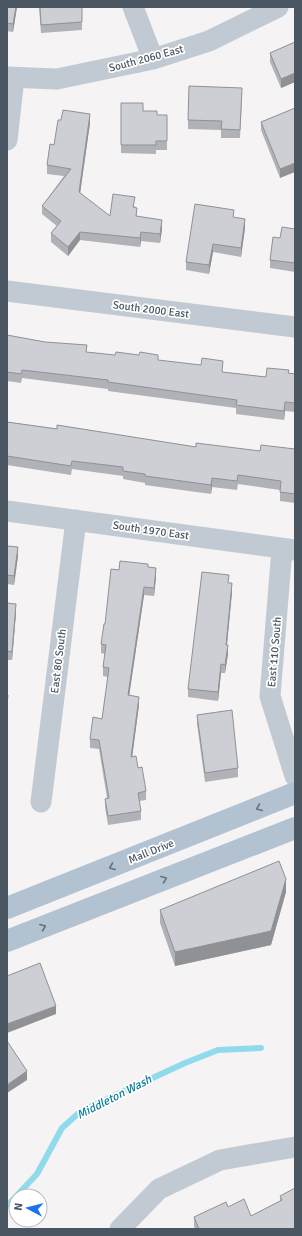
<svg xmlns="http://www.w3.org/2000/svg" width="302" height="1236" viewBox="0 0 302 1236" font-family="Signika,sans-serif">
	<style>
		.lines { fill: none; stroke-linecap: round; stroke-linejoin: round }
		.stream { stroke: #90daee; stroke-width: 6 }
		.minor { stroke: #c1cad2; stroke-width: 21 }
		.major { stroke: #b3c2d1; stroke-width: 22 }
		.wall { fill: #b0b2b7 }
		.shaded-wall { fill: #909195 }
		.building { fill: #cdcfd5; stroke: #909195 }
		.oneway { stroke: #64717d }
		.labels { text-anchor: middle; stroke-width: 3.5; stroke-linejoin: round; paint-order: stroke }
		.street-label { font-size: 11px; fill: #4a5661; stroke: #fff }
		.water-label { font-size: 12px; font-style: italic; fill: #0c7c9b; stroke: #fff }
	</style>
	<rect width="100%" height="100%" fill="#f5f3f3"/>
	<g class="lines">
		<path class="stream" d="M 7,1206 L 37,1174 L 62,1128 L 81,1111 L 185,1063 L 218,1050 L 261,1048"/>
		<path class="minor" d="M 133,7 L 153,59
			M 7,77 L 57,79 L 153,59 L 209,41 L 278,7
			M 7,140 L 14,78
			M 7,291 L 295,327
			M 7,511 L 295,550
			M 282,549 L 270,696 L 295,776
			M 41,802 L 76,520
			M 120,1229 L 159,1189 L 220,1160 L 295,1147"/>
		<path class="major" d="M 7,908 L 295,793
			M 7,941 L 295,828"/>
	</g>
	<path class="wall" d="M 7,7 L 17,7 L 13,32 L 7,31 Z
		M 39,7 L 82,7 L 82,30 L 41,33 Z
		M 295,42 L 295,82 L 281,88 L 270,62 L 270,53 Z
		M 242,97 L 240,138 L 221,138 L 221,130 L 188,129 L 188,120 Z
		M 121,103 L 157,115 L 167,115 L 167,150 L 156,150 L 156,154 L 121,153 Z
		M 295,108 L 280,178 L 261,130 L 261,122 Z
		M 90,123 L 80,193 L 110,216 L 135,206 L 135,207 L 137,217 L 162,229 L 160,243 L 141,241 L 140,247 L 80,240 L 68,256 L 51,242 L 51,233 L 57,226 L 42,214 L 42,206 L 64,176 L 47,174 L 47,165 L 54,145 Z
		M 234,217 L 245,228 L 241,257 L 213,252 L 209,274 L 186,270 L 186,262 Z
		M 295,229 L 295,272 L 270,268 L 270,260 L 280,238 Z
		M 7,335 L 87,352 L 158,360 L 223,372 L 266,377 L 289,373 L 295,374 L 295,412 L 285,411 L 284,420 L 236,414 L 236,408 L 108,391 L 108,389 L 22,378 L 21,383 L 7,381 Z
		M 7,422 L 196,447 L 260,451 L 295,449 L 295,503 L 280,501 L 280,490 L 238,484 L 237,490 L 212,487 L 211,494 L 145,485 L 145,483 L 123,479 L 123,476 L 72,469 L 71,475 L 7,465 Z
		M 7,546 L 18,556 L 14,585 L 7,584 Z
		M 148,567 L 156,577 L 154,596 L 144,595 L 129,695 L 139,705 L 132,757 L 138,768 L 146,791 L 146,800 L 139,801 L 141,811 L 141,820 L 108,825 L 105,807 L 105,799 L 107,798 L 99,749 L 90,748 L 90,739 L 102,719 L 108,677 L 103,676 L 103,667 L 105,654 L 101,653 L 101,644 L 119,570 Z
		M 229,583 L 232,592 L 227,645 L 228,654 L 225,673 L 221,673 L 218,701 L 188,697 L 188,689 Z
		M 7,603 L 16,613 L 12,660 L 7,660 Z
		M 197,715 L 238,768 L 238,777 L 205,782 L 197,724 Z
		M 286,892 L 271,945 L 175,966 L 160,923 L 160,910 Z
		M 280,1196 L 295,1229 L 195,1229 L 194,1226 L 194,1217 L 228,1207 L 251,1216 L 280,1201 Z"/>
	<path class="shaded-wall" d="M 16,7 L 17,7 L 13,32 L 13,24 Z
		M 295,73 L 295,82 L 281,88 L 281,79 Z
		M 90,114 L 90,123 L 79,201 L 79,192 Z
		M 295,163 L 295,172 L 280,178 L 280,169 Z
		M 245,219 L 245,228 L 241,257 L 241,248 Z
		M 162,220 L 162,229 L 160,243 L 160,234 Z
		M 80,232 L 80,240 L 68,256 L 68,247 Z
		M 141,232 L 141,241 L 140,247 L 140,238 Z
		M 213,244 L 213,252 L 209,274 L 209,265 Z
		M 285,402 L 285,411 L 284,420 L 284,411 Z
		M 212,478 L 212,487 L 211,494 L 211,485 Z
		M 18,547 L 18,556 L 14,585 L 14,576 Z
		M 156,568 L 156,577 L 154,596 L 154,588 Z
		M 232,583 L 232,592 L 226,654 L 226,645 Z
		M 144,587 L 144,595 L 128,704 L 128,695 Z
		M 16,604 L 16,613 L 12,660 L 12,652 Z
		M 228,645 L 228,654 L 225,673 L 225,665 Z
		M 221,664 L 221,673 L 218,701 L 218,692 Z
		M 8,695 L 8,704 L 7,714 L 7,705 Z
		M 139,697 L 139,705 L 131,766 L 131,757 Z
		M 286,879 L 286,892 L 271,945 L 175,966 L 175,952 Z
		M 56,1006 L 56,1014 L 7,1033 L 7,1024 Z
		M 27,1071 L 27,1080 L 7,1093 L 7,1085 Z"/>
	<path class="building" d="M 7,7 L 16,7 L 13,24 L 7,23 Z
		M 40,7 L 82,7 L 82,22 L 41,25 Z
		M 295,42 L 295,73 L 281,79 L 270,53 Z
		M 189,86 L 242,88 L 240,130 L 221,129 L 222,121 L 188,120 Z
		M 121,103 L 143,103 L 143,111 L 157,111 L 157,115 L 167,115 L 167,141 L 156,141 L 156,145 L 121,145 Z
		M 295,108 L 295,163 L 280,169 L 261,122 Z
		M 63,110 L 90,114 L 79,192 L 110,216 L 113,194 L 135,197 L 133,207 L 137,208 L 136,216 L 162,220 L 160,234 L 141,232 L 140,238 L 80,232 L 68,247 L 51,233 L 61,221 L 42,206 L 71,169 L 47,165 L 50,144 L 54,145 L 58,120 L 61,120 Z
		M 195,204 L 234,210 L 233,217 L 245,219 L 241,248 L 213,244 L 209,265 L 186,262 Z
		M 282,227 L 295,229 L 295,263 L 270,260 L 273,237 L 280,238 Z
		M 7,335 L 45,342 L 87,345 L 86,352 L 115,355 L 116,352 L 139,355 L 140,352 L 158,355 L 158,360 L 201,365 L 202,358 L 223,361 L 222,372 L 266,377 L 267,368 L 289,370 L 288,373 L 295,374 L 295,403 L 285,402 L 284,411 L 236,405 L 237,400 L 108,382 L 108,380 L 22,370 L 21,374 L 7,372 Z
		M 7,422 L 57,429 L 57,425 L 196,447 L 196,443 L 260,451 L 261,445 L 295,449 L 295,494 L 280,492 L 281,481 L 238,475 L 237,481 L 212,478 L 211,485 L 145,476 L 145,474 L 123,471 L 123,467 L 72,461 L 71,466 L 7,456 Z
		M 7,546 L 18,547 L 14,576 L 7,575 Z
		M 120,561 L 148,564 L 148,567 L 156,568 L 154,588 L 144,587 L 128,695 L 139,697 L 131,757 L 136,756 L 138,768 L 142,767 L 146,791 L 138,793 L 141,811 L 108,816 L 105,799 L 109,798 L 99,740 L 90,739 L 93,717 L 102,719 L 109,668 L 103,667 L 106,645 L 101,644 L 104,624 L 105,624 L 111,569 L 119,570 Z
		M 202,572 L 229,575 L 228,583 L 232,583 L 226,645 L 228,645 L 225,665 L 221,664 L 218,692 L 188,689 Z
		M 7,603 L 16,604 L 12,652 L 7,651 Z
		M 7,695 L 8,695 L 7,705 Z
		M 232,710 L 238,768 L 205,773 L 197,715 Z
		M 279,861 L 286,879 L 271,931 L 175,952 L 160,910 Z
		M 40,963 L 56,1006 L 7,1024 L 7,976 Z
		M 7,1041 L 27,1071 L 7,1085 Z
		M 295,1188 L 295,1229 L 199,1229 L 194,1217 L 226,1202 L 228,1207 L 244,1199 L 251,1216 L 282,1200 L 280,1196 Z"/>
	<defs><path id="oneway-chevron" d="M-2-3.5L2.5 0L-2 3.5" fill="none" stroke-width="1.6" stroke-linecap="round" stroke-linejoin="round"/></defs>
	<g class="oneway">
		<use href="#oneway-chevron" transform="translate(259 808) rotate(158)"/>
		<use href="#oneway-chevron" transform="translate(112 867) rotate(158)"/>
		<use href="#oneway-chevron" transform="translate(164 879) rotate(-22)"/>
		<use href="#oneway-chevron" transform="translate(43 927) rotate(-22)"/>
	</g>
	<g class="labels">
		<g class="street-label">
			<text transform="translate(146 58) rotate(-15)" y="4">South 2060 East</text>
			<text transform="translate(151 309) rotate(7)" y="4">South 2000 East</text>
			<text transform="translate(151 530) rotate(8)" y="4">South 1970 East</text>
			<text transform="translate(274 652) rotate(-85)" y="4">East 110 South</text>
			<text transform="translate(58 661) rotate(-83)" y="4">East 80 South</text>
			<text transform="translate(151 851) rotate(-22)" y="4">Mall Drive</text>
		</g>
		<g class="water-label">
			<text transform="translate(114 1097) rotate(-27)" y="4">Middleton Wash</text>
		</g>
	</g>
	<rect width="302" height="1236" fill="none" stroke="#4a5661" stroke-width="16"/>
	<g transform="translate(28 1208) rotate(277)"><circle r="19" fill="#ffffff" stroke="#b7bbc0"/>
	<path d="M0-3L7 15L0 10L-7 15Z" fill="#1a73e8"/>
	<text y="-6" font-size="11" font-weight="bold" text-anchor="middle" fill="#4a5661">N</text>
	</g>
</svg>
